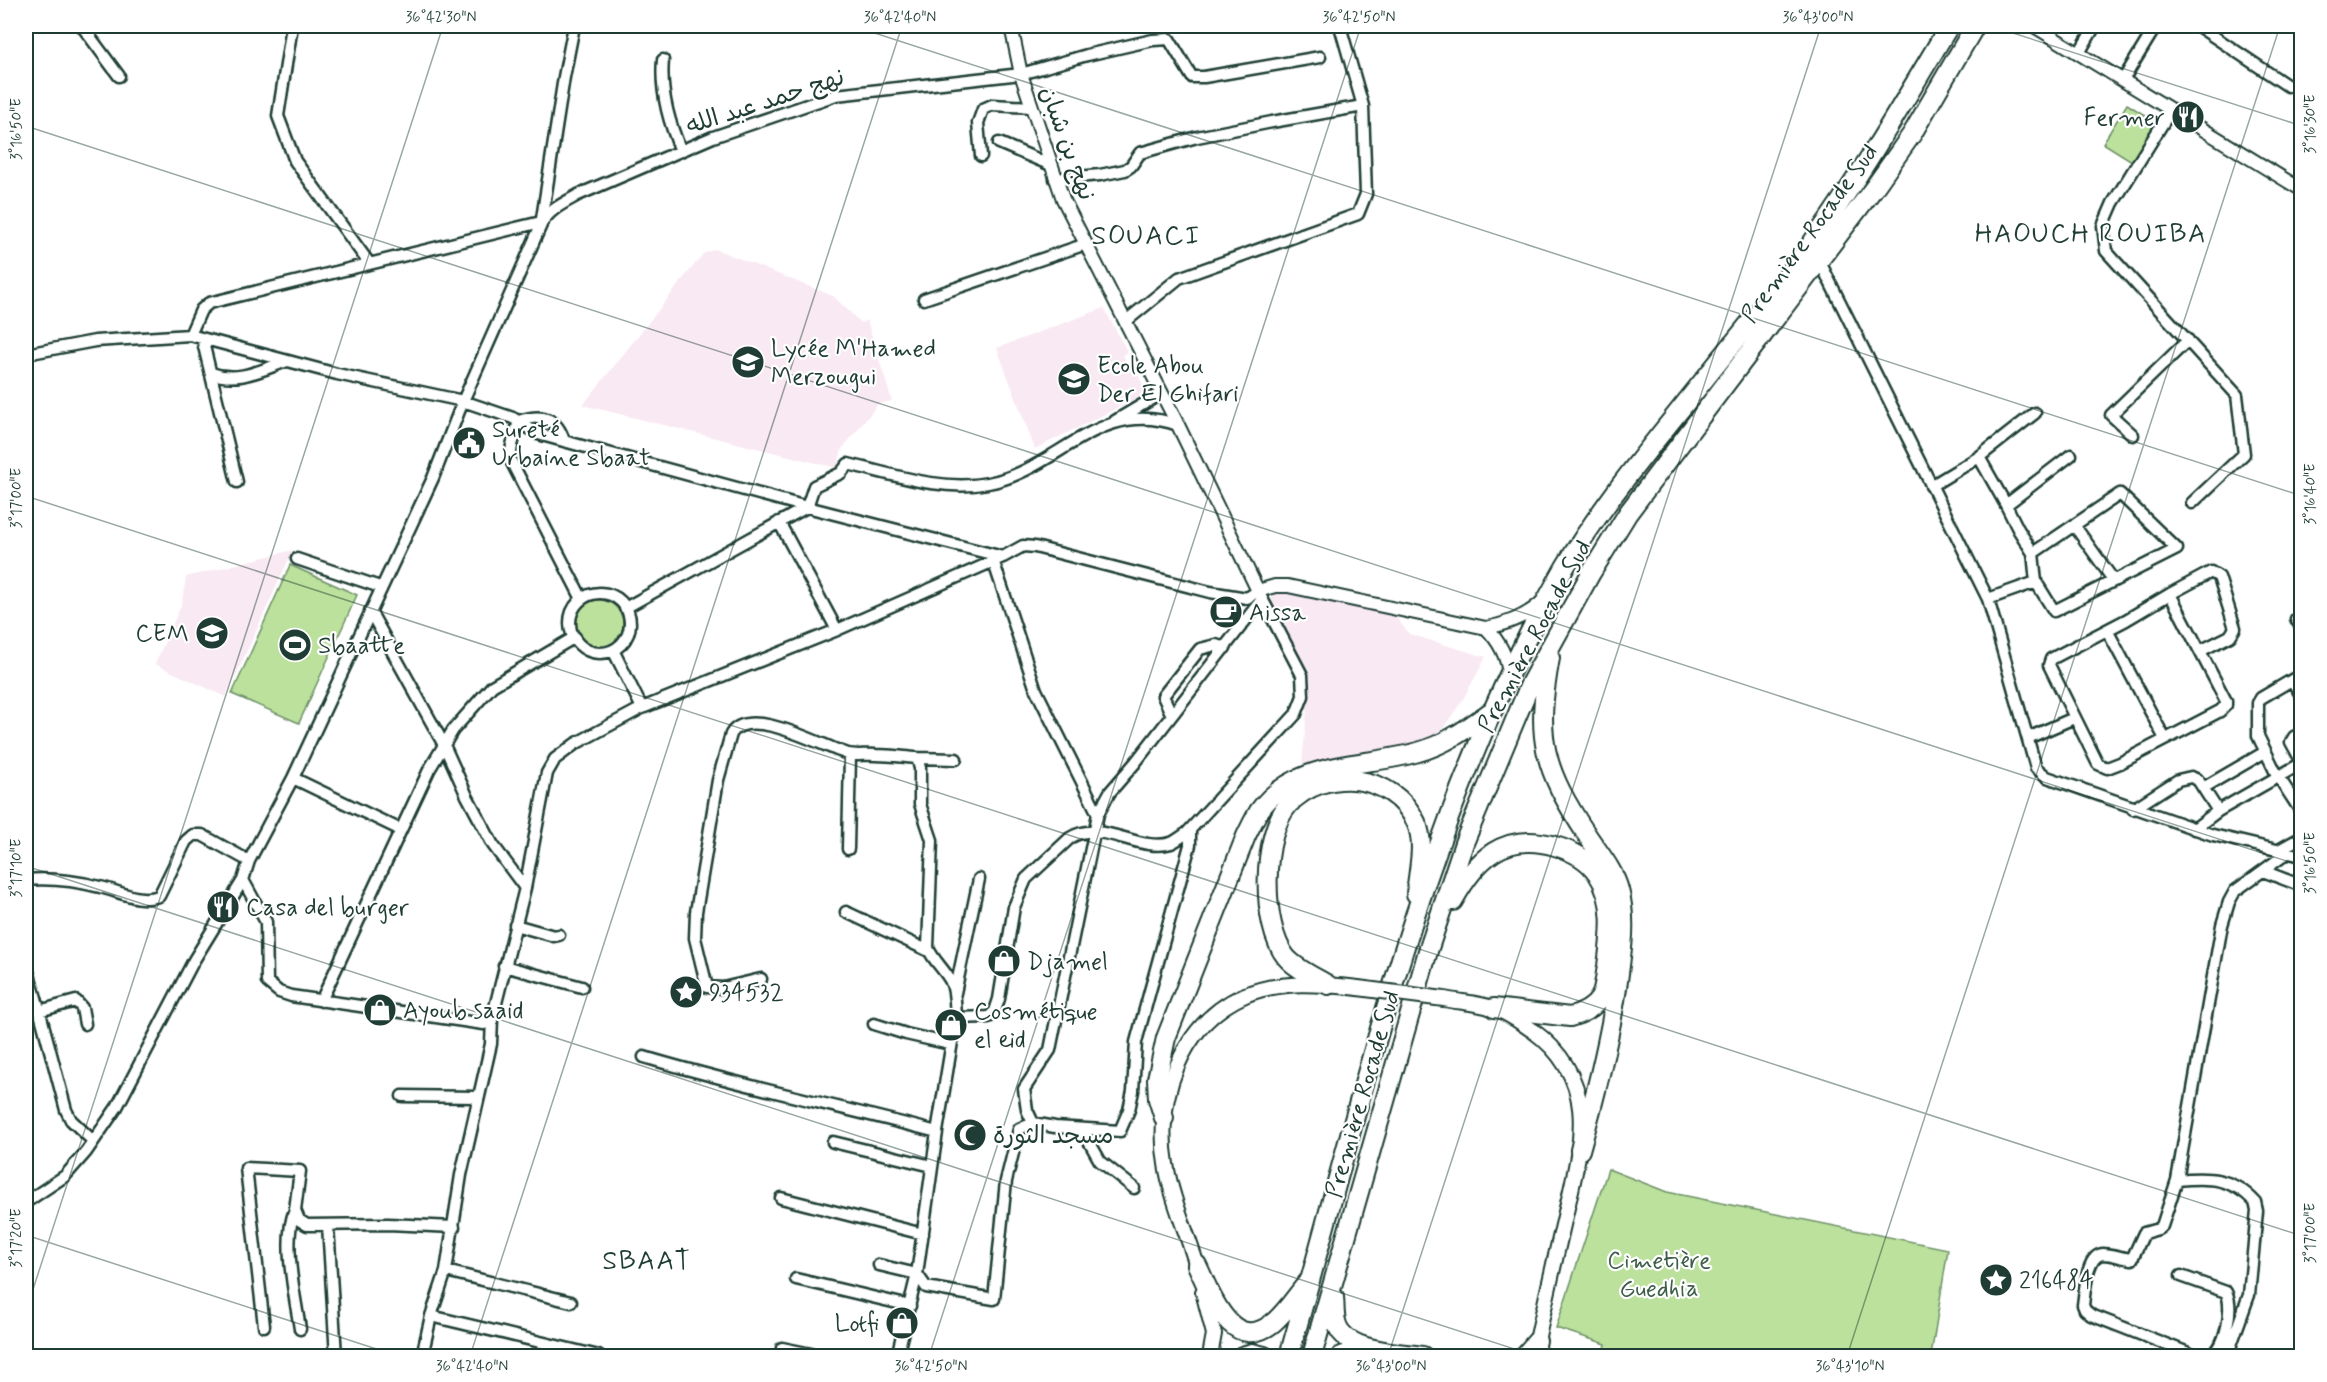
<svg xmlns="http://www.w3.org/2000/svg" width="2327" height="1382" viewBox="0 0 2327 1382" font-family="Mynerve,'Playpen Sans Arabic',sans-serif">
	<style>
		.built { fill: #f9e9f2 }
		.green { fill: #bbe19c; stroke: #6d8f68; stroke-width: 1.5 }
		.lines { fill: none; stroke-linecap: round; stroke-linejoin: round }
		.minor-casing { stroke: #1f3d34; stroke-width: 15 }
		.tertiary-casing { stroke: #1f3d34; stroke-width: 16 }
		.secondary-casing { stroke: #1f3d34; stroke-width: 18 }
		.motorway-casing { stroke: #1f3d34; stroke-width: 22 }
		.minor { stroke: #fff; stroke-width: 10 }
		.tertiary { stroke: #fff; stroke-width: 12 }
		.secondary { stroke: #fff; stroke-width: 14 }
		.motorway { stroke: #fff; stroke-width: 18 }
		.secondary-bridge-casing { stroke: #1f3d34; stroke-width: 18; stroke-linecap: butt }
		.secondary-bridge { stroke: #fff; stroke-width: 14 }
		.ticks { fill: none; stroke: #1f3d34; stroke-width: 1.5; stroke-opacity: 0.45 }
		.labels { text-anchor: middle; stroke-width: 4.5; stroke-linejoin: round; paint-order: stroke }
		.street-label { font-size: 24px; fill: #1f3d34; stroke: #fff }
		.poi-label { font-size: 24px; fill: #1f3d34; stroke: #fff; text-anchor: start }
		.park-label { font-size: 24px; fill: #3e5e49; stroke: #fff }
		.quarter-label { font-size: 27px; letter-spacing: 1.5px; fill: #1f3d34; stroke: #fff }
		.neatline { fill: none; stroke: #1f3d34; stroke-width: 2 }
		.ticks-label { font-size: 15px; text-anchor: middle; fill: #1f3d34 }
	</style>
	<rect width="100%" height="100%" fill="#fff"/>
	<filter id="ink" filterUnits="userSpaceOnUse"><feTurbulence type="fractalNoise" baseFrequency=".0167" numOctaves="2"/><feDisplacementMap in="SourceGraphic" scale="12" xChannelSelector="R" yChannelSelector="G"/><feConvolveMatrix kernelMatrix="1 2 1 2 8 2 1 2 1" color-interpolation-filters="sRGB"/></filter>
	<g filter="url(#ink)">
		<path class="built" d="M 715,249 L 833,296 L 861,323 L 867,320 L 892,401 L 878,404 L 842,449 L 837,468 L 583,405 L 703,254 Z
			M 1104,308 L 1127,351 L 1123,356 L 1128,364 L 1133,365 L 1147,393 L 1035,449 L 997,348 Z
			M 293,550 L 226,697 L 155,664 L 182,603 L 186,577 Z
			M 1275,588 L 1396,617 L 1409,634 L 1486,657 L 1462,701 L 1434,741 L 1302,765 L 1310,677 L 1271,601 Z"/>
		<path class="green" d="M 2127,104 L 2159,124 L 2135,163 L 2103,143 Z
			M 290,565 L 357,595 L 299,723 L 232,694 Z
			M575 624a24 24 0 1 1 48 0a24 24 0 1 1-48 0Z
			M 1608,1169 L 1667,1192 L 1948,1249 L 1931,1356 L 1603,1356 L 1606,1344 L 1556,1328 Z"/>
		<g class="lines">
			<defs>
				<path id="minor" d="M 82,26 L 119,76
					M 292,26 L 278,116 L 295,161 L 369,263
					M 2198,26 L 2288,86
					M 2079,53 L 2095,26
					M 663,60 C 660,91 669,123 681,151
					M 2123,80 L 2156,26
					M 2171,110 L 2113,203 L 2103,226 L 2106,251 L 2237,395 L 2244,454 L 2192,503
					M 999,143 L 1051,165
					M 981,156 L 978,123 L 983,109 L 992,105 L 1032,107
					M 1055,179 L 1100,175 L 1125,170 L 1131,166 L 1140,153 L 1197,137 L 1272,122 L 1363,106
					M 542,223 C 550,209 564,203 578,195 L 713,137 L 836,95 L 1021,74 L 1087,55 L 1153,40 L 1169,39 L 1192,77 L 1204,77 L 1320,57
					M 1820,262 L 1988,599 L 2036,768 L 2047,777 L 2213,835 L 2302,856
					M 924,299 L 1086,244
					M 1125,322 L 1179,278 L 1358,214 L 1366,194 L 1363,106 L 1340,26
					M 190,335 L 201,310 L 209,303 L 541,222
					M 202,338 L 237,482
					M 26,354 L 95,341 L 190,335 L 337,374 L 463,401 L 513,418 L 538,434 L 807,507 L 1003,557
					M 211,373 C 238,383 261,370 287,361
					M 1115,421 L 1162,393
					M 2133,435 L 2111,415 L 2188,340
					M 564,441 C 557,418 543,413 519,421 L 512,445 L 510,459 L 582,599
					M 1979,457 L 2035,413
					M 1931,486 L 1979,457 L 2006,505 L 2071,455
					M 779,522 L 837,630
					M 2074,525 L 2114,581
					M 2033,553 L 2036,582
					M 992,557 L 1036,690 L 1098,814
					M 297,559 L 380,587
					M570 623a30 30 0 1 1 60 0a30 30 0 1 1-60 0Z
					M 2170,594 L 2226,701 L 2226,705 L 2220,711 L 2120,763 L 2107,768 L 2098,764 L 2049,665 L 2051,659 L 2126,620 L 2170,594 L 2211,572 L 2219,577 L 2235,628 L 2230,636 L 2200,651
					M 1988,599 L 2036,582 L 2054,611 L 2177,549 L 2120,494 L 2033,553 L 2018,529 L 2006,505
					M 625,608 L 807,507 L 814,486 L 841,473 L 848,464 C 892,474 942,492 988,483 C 1057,471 1098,397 1178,425
					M 370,611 L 444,745 L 467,796 L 493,845 L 525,888
					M 2296,619 L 2302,629
					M 2107,630 L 2165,739
					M 613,650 L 642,708
					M 2302,674 L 2261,698 L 2258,703 L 2258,736 L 2276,773 L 2302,813
					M 2292,680 L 2302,697
					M 1172,715 L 1163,696 L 1200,649 L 1216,645 L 1225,648
					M 2302,733 L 2294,737 L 2291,742 L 2302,762
					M 2028,738 L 2074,718
					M 917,758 L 956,759
					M 293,778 L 401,830
					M 2203,788 L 2265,752
					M 2133,809 L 2178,780 L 2191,777 L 2198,780 L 2218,811 L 2302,763
					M 2194,829 L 2218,811
					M 1190,830 L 1190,845 L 1136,1042 L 1133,1091 L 1129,1110 L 1120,1131 L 1055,1127 L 1033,1123 L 1027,1110 L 1024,1089 L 1050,1050 L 1098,814 L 1110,792 L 1135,763 L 1262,599
					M 848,849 L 850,755
					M 2277,851 L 2302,837
					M 2263,871 L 2302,886
					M 26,880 C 50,878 76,881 100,887 C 119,891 139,903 159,896 L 186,841 L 193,835 L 202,835 L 249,861
					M 243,880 L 266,922 L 267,982 L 279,992 L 291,996 L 484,1024 L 492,1019 L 525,888 L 547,773 L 555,759 L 575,744 L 642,708 L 837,630 L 1003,557 L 1023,546 L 1035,547 L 1210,592 L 1247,598 L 1258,591 L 1302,675 L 1303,696 L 1296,714 L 1187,833 C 1182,836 1176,841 1171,843 C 1139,853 1100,818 1070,838 L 1026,879 L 1014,907 L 999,999 L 995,1011 L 989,1017 L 956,1018 L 937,1132 L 917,1274 L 897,1356
					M 846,912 L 929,951
					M 515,925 L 554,936 L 559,935
					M 26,964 L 36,998
					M 504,966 L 582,987
					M 761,979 L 723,988 L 707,987 L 695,938 L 696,912 L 718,780 L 731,734 C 749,704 823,747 848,754 C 857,756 866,754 876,755 C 889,755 904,757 917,758 L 920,768 L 920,804 L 932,840 L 928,948 C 933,960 943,968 950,980 C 956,990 955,1006 956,1018
					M 955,993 L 979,879
					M 26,1000 L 36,998 L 66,1110 L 71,1120 L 93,1141
					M 321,1001 L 429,770 L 453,730 L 492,686 L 575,637
					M 39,1011 L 76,1001 L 82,1008 L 85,1024
					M 874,1024 L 906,1034 L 950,1044
					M 644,1057 C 741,1086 839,1106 937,1132
					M 402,1096 L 477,1097
					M 1082,1129 L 1100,1161 L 1134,1188
					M 833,1142 L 932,1166
					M 2177,1180 C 2208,1177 2232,1177 2255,1202 L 2257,1211 L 2249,1295 L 2227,1356
					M 781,1198 L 923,1234
					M 26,1202 L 65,1176 L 86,1152 L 117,1107 L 194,960 L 243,880 L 249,861 L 293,778 L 433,478 L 463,401 L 541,225 L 564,77 L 574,26
					M 295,1210 C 282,1240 295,1296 300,1329
					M 328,1225 L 336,1356
					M 879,1265 L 917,1274 L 926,1287 L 994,1299 L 1006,1181 L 1019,1129 L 1033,1123
					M 446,1271 L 571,1302
					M 2181,1276 L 2226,1292 C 2234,1307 2226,1347 2211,1356
					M 796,1279 L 910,1306
					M 431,1316 L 599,1356
					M 264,1326 L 246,1168 L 300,1171 L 295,1210 L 299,1220 L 307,1225 L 388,1224 L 454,1227
					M 782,1348 L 821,1356
					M 422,1356 L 431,1316 L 446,1271 L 461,1175 L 491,1044 L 492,1019
					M 2196,1356 L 2091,1315 L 2085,1310 L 2083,1305 C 2085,1292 2086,1255 2103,1254 C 2112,1254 2122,1258 2132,1259 L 2144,1233 L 2158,1229 L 2162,1226 L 2177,1180 L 2222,925 L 2229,902 L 2235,891 L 2286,854"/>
				<path id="tertiary" d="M 1011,26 L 1021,74 L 1063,199 L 1178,425 L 1258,591 L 1275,586 L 1288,586 L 1486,628 C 1508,624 1528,616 1544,600
					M 2034,26 L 2302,190
					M 1486,628 C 1499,641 1507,655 1509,674"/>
				<path id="secondary" d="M 1444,999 C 1460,1002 1477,1003 1493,1008 C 1508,1012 1520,1022 1532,1030 C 1600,1079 1582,1143 1566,1212 C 1556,1255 1546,1298 1537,1341 L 1540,1356
					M 1199,1273 C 1189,1236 1172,1202 1166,1164 C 1155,1098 1181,1023 1245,995 C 1281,980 1320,984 1358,988
					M 1203,1292 L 1214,1334 L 1210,1356"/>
				<path id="motorway" d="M 1550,658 C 1535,738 1543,768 1587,835 C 1598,852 1614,870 1619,890 C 1627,920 1622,950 1618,981 C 1610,1039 1596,1094 1580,1150
					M 1453,901 C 1476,859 1504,831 1555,846 C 1572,851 1587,858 1597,873 C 1616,900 1611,936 1607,966 C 1605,977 1605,988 1600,998 C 1593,1009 1582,1014 1570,1017 L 1494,1008
					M 1328,985 C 1315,977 1296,969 1286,957 C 1261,926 1261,834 1289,804 C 1325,766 1393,773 1416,822 C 1426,843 1418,871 1416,894
					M 1164,1118 L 1158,1099 L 1157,1079 L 1166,1038 L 1246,836 C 1250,828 1254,819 1259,811 C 1296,759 1363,768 1418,752 C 1447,744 1469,727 1493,710
					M 1197,1265 C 1211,1294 1232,1357 1274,1322 C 1287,1311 1296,1296 1307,1283
					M 1334,1297 C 1335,1305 1334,1313 1336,1321 C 1342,1352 1397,1352 1423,1356
					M 1242,1356 L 1252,1353 L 1264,1356
					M 1289,1356 C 1365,1089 1425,810 1565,567 C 1595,517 1630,472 1667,426 C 1706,377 1746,328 1785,279 C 1847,199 1898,112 1949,26
					M 1312,1356 L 1428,951 L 1464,843 L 1531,682 L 1591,573 L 1628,513 L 1874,188 L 1912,134 L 1975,26
					M 1341,1356 L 1344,1355 L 1371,1356
					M 1524,1356 L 1537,1341"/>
			</defs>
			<use href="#minor" class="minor-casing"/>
			<use href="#tertiary" class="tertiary-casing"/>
			<use href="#secondary" class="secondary-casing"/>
			<use href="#motorway" class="motorway-casing"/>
			<use href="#minor" class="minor"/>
			<use href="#tertiary" class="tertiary"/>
			<use href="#secondary" class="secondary"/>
			<use href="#motorway" class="motorway"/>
			<defs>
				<path id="secondary-bridge" d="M 1358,988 L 1444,999"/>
			</defs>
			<use href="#secondary-bridge" class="secondary-bridge-casing"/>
			<use href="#secondary-bridge" class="secondary-bridge"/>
		</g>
	</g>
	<path class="ticks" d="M 853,26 L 2302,496M 1991,26 L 2302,126M 26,126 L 2302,866M 26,496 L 2302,1236M 26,866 L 1536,1356M 26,1235 L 398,1356M 26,1311 L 443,26M 470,1356 L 902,26M 929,1356 L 1361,26M 1388,1356 L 1821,26M 1847,1356 L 2280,26"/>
	<defs>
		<symbol id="restaurant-disc" viewBox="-11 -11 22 22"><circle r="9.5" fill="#1f3d34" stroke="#fff"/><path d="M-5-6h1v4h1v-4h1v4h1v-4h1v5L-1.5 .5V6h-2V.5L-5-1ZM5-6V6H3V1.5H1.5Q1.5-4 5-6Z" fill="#fff"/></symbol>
		<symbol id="school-disc" viewBox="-11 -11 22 22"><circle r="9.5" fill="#1f3d34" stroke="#fff"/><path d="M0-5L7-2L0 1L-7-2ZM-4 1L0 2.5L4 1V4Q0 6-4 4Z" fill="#fff"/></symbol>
		<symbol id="civic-disc" viewBox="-11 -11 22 22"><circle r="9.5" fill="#1f3d34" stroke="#fff"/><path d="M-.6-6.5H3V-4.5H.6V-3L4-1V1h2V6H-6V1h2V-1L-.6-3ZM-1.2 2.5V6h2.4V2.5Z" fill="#fff"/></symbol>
		<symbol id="cafe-disc" viewBox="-11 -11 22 22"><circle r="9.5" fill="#1f3d34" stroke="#fff"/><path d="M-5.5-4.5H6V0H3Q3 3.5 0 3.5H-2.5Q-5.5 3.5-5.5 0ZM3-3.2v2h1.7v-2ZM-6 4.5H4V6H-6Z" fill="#fff"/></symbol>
		<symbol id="stadium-disc" viewBox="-11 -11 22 22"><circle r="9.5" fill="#1f3d34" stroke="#fff"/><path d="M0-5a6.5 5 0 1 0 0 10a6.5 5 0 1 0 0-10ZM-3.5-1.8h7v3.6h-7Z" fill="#fff"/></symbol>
		<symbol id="shop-disc" viewBox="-11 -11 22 22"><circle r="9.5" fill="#1f3d34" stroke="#fff"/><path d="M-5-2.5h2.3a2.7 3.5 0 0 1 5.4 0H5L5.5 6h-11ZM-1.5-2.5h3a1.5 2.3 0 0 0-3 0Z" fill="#fff"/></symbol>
		<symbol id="sight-disc" viewBox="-11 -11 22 22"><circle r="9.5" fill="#1f3d34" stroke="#fff"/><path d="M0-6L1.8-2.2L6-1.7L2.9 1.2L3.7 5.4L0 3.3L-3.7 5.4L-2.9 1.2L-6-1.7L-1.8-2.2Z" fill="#fff"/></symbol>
		<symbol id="mosque-disc" viewBox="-11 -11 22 22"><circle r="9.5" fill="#1f3d34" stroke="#fff"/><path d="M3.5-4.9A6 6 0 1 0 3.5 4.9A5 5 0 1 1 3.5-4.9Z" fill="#fff"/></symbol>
	</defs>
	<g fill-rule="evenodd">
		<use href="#restaurant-disc" x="2169" y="98" width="38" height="38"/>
		<use href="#school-disc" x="729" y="343" width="38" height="38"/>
		<use href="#school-disc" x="1055" y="360" width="38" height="38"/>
		<use href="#civic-disc" x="450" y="424" width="38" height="38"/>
		<use href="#cafe-disc" x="1207" y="593" width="38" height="38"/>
		<use href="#school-disc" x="193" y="614" width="38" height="38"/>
		<use href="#stadium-disc" x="276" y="626" width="38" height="38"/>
		<use href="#restaurant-disc" x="204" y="888" width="38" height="38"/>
		<use href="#shop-disc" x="985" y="942" width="38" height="38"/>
		<use href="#sight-disc" x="667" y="973" width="38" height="38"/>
		<use href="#shop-disc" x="361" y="991" width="38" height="38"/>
		<use href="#shop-disc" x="932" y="1006" width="38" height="38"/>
		<use href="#mosque-disc" x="951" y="1116" width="38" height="38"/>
		<use href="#sight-disc" x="1977" y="1261" width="38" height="38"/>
		<use href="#shop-disc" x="883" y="1304" width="38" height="38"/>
	</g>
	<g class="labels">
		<g class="street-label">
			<text transform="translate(765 101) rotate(-18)" y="8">نهج حمد عبد الله</text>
			<text transform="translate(1068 143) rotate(70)" y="8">نهج بن شبان</text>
			<text transform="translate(1809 233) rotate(-54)" y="8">Première Rocade Sud</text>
			<text transform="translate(1534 636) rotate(-62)" y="8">Première Rocade Sud</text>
			<text transform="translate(1362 1094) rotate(-74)" y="8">Première Rocade Sud</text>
		</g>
		<g class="poi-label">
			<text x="2165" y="125" text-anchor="end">Fermer</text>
			<text x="771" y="356">Lycée M'Hamed<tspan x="771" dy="28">Merzougui</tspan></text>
			<text x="1097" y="373">Ecole Abou<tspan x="1097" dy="28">Der El Ghifari</tspan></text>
			<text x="492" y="437">Sureté<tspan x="492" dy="28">Urbaine Sbaat</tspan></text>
			<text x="1249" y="620">Aissa</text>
			<text x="189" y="641" text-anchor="end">CEM</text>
			<text x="318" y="653">Sbaatte</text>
			<text x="246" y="915">Casa del burger</text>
			<text x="1027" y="969">Djamel</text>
			<text x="709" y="1000">934532</text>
			<text x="403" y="1018">Ayoub saaid</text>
			<text x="974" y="1019">Cosmétique<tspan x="974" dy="28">el eid</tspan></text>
			<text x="993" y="1143">مسجد الثورة</text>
			<text x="2019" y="1288">216484</text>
			<text x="879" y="1331" text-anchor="end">Lotfi</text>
		</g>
		<g class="park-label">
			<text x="1659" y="1268">Cimetière<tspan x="1659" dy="28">Guedhia</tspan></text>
		</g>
		<g class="quarter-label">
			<text x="2091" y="242">HAOUCH ROUIBA</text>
			<text x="1146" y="244">SOUACI</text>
			<text x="647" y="1269">SBAAT</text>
		</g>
	</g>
	<rect width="2327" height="1382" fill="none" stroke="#fff" stroke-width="66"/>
	<rect x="33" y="33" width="2261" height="1316" class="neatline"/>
	<g class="ticks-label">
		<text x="441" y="22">36°42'30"N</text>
		<text x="900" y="22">36°42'40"N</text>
		<text x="1359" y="22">36°42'50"N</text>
		<text x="1818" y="22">36°43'00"N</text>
		<text transform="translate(2310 124) rotate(-90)" y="5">3°16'30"E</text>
		<text transform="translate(16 129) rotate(-90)" y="5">3°16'50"E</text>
		<text transform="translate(2310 494) rotate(-90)" y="5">3°16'40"E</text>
		<text transform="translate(16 498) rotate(-90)" y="5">3°17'00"E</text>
		<text transform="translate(2310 863) rotate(-90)" y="5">3°16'50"E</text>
		<text transform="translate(16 868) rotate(-90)" y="5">3°17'10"E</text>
		<text transform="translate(2310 1233) rotate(-90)" y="5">3°17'00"E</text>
		<text transform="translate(16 1238) rotate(-90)" y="5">3°17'20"E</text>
		<text x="472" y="1371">36°42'40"N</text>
		<text x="931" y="1371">36°42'50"N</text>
		<text x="1391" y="1371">36°43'00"N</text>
		<text x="1850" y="1371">36°43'10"N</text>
	</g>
</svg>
